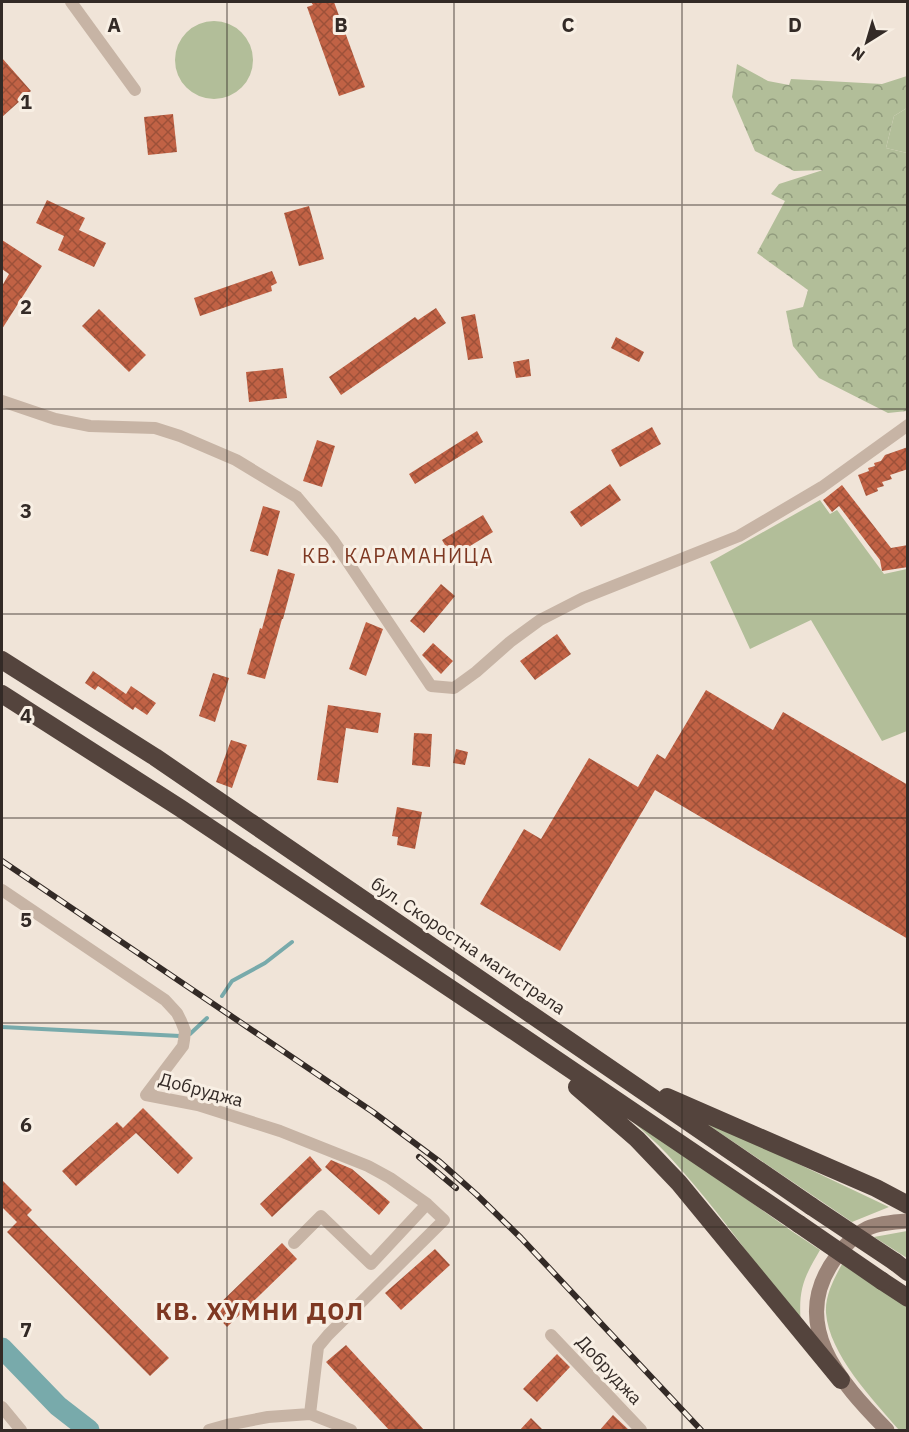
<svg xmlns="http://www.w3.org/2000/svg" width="909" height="1432" viewBox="0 0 909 1432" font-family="'IBM Plex Sans',sans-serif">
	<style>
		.grass { fill: #b2be99 }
		.forest { fill: url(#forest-crowns) }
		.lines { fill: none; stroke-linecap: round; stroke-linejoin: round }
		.stream { stroke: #78aaab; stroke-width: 4 }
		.river { stroke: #78aaab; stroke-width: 21 }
		.building { fill: url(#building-cross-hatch) }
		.street { stroke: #c7b4a5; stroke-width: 12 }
		.secondary { stroke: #9a8377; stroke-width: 15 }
		.highway { stroke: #54443d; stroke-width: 18 }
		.rail-casing { stroke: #332a26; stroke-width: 6 }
		.rail { stroke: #f8efe4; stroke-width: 4; stroke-dasharray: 11; stroke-linecap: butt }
		.highway-bridge { stroke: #54443d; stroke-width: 18 }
		.grid { fill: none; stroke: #332a26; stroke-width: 1.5; stroke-opacity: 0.55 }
		.labels { text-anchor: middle; stroke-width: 6; stroke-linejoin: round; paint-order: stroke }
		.street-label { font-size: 18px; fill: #332a26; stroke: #f8efe4 }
		.neighbourhood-label { font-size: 20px; letter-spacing: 1.5px; fill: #7e3822; stroke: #f8efe4 }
		.district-label { font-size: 24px; font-weight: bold; letter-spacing: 1.5px; fill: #7e3822; stroke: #f8efe4 }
		.grid-label { font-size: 20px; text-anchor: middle; font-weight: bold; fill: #332a26; stroke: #f8efe4; stroke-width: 6; stroke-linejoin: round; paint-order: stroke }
	</style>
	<defs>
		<pattern id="forest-crowns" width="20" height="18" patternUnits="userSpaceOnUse" patternTransform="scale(1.5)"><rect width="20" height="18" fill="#b2be99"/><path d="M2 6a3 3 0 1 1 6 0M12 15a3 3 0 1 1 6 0" fill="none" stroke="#919b7d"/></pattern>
		<pattern id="building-cross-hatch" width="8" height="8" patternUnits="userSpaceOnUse" patternTransform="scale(1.5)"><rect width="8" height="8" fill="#c16245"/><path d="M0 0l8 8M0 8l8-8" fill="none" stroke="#9d5139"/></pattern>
	</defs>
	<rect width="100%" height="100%" fill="#f0e4d8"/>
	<path class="grass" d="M175 60a39 39 0 1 1 78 0a39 39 0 1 1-78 0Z
		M 907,108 L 907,153 L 886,148 L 894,116 Z
		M 820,500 L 830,514 L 837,510 L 884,574 L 907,569 L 907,731 L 882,741 L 811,620 L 750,649 L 710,562 Z
		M 689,1112 L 889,1207 L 852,1222 Z
		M 631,1117 L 793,1232 L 820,1250 C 803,1279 798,1290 801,1325 C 758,1267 716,1207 667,1154 C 656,1142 643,1131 631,1120 Z
		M 907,1231 L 907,1258 L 874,1237 Z
		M 842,1264 L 907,1307 L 907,1430 L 899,1430 C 873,1400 829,1354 826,1313 C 825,1295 834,1279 842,1264 Z"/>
	<path class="forest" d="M 737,64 L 768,81 L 789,85 L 791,79 L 882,84 L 907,76 L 907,108 L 894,116 L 886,148 L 907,153 L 907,411 L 888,413 L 819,378 L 793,346 L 786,311 L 803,307 L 808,290 L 757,253 L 785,201 L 771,194 L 779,184 L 823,170 L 794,171 L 755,151 L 732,97 Z"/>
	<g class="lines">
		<path class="stream" d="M 222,996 L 232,981 L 265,963 L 292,942
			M 2,1027 L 180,1036 L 190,1034 L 207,1018"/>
		<path class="river" d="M 2,1348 L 58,1406 L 89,1430"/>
	</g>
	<path class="building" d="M 311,2 L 334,2 L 365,87 L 339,96 L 307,7 L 313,5 Z
		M 2,58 L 31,91 L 2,117 Z
		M 173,114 L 177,152 L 148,155 L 144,117 Z
		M 47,200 L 85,218 L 79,230 L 106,243 L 94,267 L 58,250 L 64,236 L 36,223 Z
		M 309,206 L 324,259 L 299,266 L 284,213 Z
		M 2,240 L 42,266 L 2,329 L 2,286 L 9,274 L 2,269 Z
		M 272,271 L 277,283 L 271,286 L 272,291 L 200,316 L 194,298 Z
		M 436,308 L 446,323 L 341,395 L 329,377 L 415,317 L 418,320 Z
		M 99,309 L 146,355 L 129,372 L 82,326 Z
		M 475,314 L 483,358 L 468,360 L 461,317 Z
		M 616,337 L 644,352 L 639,362 L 611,348 Z
		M 529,359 L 531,376 L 516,378 L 513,362 Z
		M 283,368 L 287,398 L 249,402 L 246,372 Z
		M 652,427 L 661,444 L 620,467 L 611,450 Z
		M 477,431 L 483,442 L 415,484 L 409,474 Z
		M 317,440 L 335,446 L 322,487 L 303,481 Z
		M 908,447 L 908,469 L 890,475 L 892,479 L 882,482 L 884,486 L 877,488 L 878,491 L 866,496 L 858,475 L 869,471 L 868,468 L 875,466 L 874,463 L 881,461 L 885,455 Z
		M 610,484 L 621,500 L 581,527 L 570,512 Z
		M 842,485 L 891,548 L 908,545 L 908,567 L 882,571 L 880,560 L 839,506 L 832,512 L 823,500 Z
		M 263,506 L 280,511 L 268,556 L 250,551 Z
		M 483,515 L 493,532 L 452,557 L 442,540 Z
		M 278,569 L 295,574 L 283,619 L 282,619 L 265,679 L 247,674 L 260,628 L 262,629 Z
		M 441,584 L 455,596 L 424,633 L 410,621 Z
		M 366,622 L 383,629 L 366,676 L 349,669 Z
		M 557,634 L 571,654 L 535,680 L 520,661 Z
		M 433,643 L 453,661 L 441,674 L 422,655 Z
		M 93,671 L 126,694 L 131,686 L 156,703 L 147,715 L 135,707 L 133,710 L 98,686 L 95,690 L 85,683 Z
		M 213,673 L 229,678 L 215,722 L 199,716 Z
		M 706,690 L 773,730 L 783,712 L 908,785 L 908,939 L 655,790 L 560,951 L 480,904 L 524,829 L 541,839 L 589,758 L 638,787 L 657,754 L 665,759 Z
		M 328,705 L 381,713 L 378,733 L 346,728 L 338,783 L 317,780 Z
		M 414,733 L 432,734 L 430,767 L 412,765 Z
		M 231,740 L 247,745 L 232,788 L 216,782 Z
		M 456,749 L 468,752 L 465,765 L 453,763 Z
		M 397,807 L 422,812 L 415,849 L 397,845 L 398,837 L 392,836 Z
		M 143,1108 L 193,1158 L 178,1174 L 136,1133 L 76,1186 L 62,1171 L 117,1122 L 123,1128 Z
		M 310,1156 L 322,1170 L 272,1217 L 260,1204 Z
		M 331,1160 L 352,1169 L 390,1202 L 379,1215 L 325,1167 Z
		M 2,1180 L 32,1210 L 27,1215 L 169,1358 L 150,1376 L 7,1232 L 17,1222 L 2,1207 Z
		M 282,1243 L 297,1259 L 227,1327 L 212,1311 Z
		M 435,1249 L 450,1265 L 401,1310 L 385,1293 Z
		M 346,1345 L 425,1431 L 390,1431 L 326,1362 Z
		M 557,1354 L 570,1367 L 537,1402 L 523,1389 Z
		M 613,1415 L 630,1431 L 599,1431 Z
		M 531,1418 L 544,1431 L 519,1431 Z"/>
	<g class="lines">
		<path class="street" d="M 71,2 L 135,90
			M 2,401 L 55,419 L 90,426 L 155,428 L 180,436 L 236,460 L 297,497 L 333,540 L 431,686 L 454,688 L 476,672 L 510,642 L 540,620 L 583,598 L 739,536 L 822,487 L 908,425
			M 2,890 L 165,1000 L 177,1013 L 181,1021 L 185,1031 L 184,1040 L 183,1046 L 146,1095 L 198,1105 L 280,1131 L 368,1166 L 390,1178 L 427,1204 L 444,1220 L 328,1335 L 318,1347 L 310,1414
			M 294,1243 L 321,1216 L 371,1264 L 427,1204
			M 551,1335 L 641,1430
			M 2,1407 L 21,1430
			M 209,1430 L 227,1425 L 268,1417 L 310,1414 L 351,1430"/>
		<path class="secondary" d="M 887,1430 C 840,1382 786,1323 837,1256 C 859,1227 872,1223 908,1221"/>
		<path class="highway" d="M 2,660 L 155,757 L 811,1206
			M 2,694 L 180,808 L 517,1033 L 799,1224
			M 577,1087 L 637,1139 L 679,1183 L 841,1380
			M 667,1097 L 876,1188 L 908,1205
			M 895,1262 L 908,1272
			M 882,1281 L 908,1298"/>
		<defs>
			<path id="rail" d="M 2,861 L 373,1112 L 440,1162 L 477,1195 L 521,1238 L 701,1430
				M 419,1157 L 456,1188"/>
		</defs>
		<use href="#rail" class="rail-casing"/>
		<use href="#rail" class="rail"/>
		<path class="highway-bridge" d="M 811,1206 L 895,1262
			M 799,1224 L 882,1281"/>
	</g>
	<path class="grid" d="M 227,2 L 227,1430M 454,2 L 454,1430M 682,2 L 682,1430M 2,205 L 908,205M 2,409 L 908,409M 2,614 L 908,614M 2,818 L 908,818M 2,1023 L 908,1023M 2,1227 L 908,1227"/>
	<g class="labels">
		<g class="street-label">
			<text transform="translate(468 946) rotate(34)" y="6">бул. Скоростна магистрала</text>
			<text transform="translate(201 1090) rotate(15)" y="6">Добруджа</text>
			<text transform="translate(609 1370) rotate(47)" y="6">Добруджа</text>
		</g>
		<g class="neighbourhood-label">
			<text x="398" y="563">КВ. КАРАМАНИЦА</text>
		</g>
		<g class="district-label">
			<text x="260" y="1320">КВ. ХУМНИ ДОЛ</text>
		</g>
	</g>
	<g class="grid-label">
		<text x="114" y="32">A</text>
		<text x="341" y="32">B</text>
		<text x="568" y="32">C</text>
		<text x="795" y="32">D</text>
		<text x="26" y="109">1</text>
		<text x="26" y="314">2</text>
		<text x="26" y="518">3</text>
		<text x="26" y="723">4</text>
		<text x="26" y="927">5</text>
		<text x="26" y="1132">6</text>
		<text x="26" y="1337">7</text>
	</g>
	<rect width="909" height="1432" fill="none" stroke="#332a26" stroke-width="6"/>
	<g transform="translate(867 42) rotate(217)" stroke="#f8efe4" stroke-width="4.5" paint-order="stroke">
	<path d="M0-4.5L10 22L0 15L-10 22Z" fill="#332a26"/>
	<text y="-9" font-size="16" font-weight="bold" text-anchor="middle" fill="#332a26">N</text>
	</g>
</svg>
